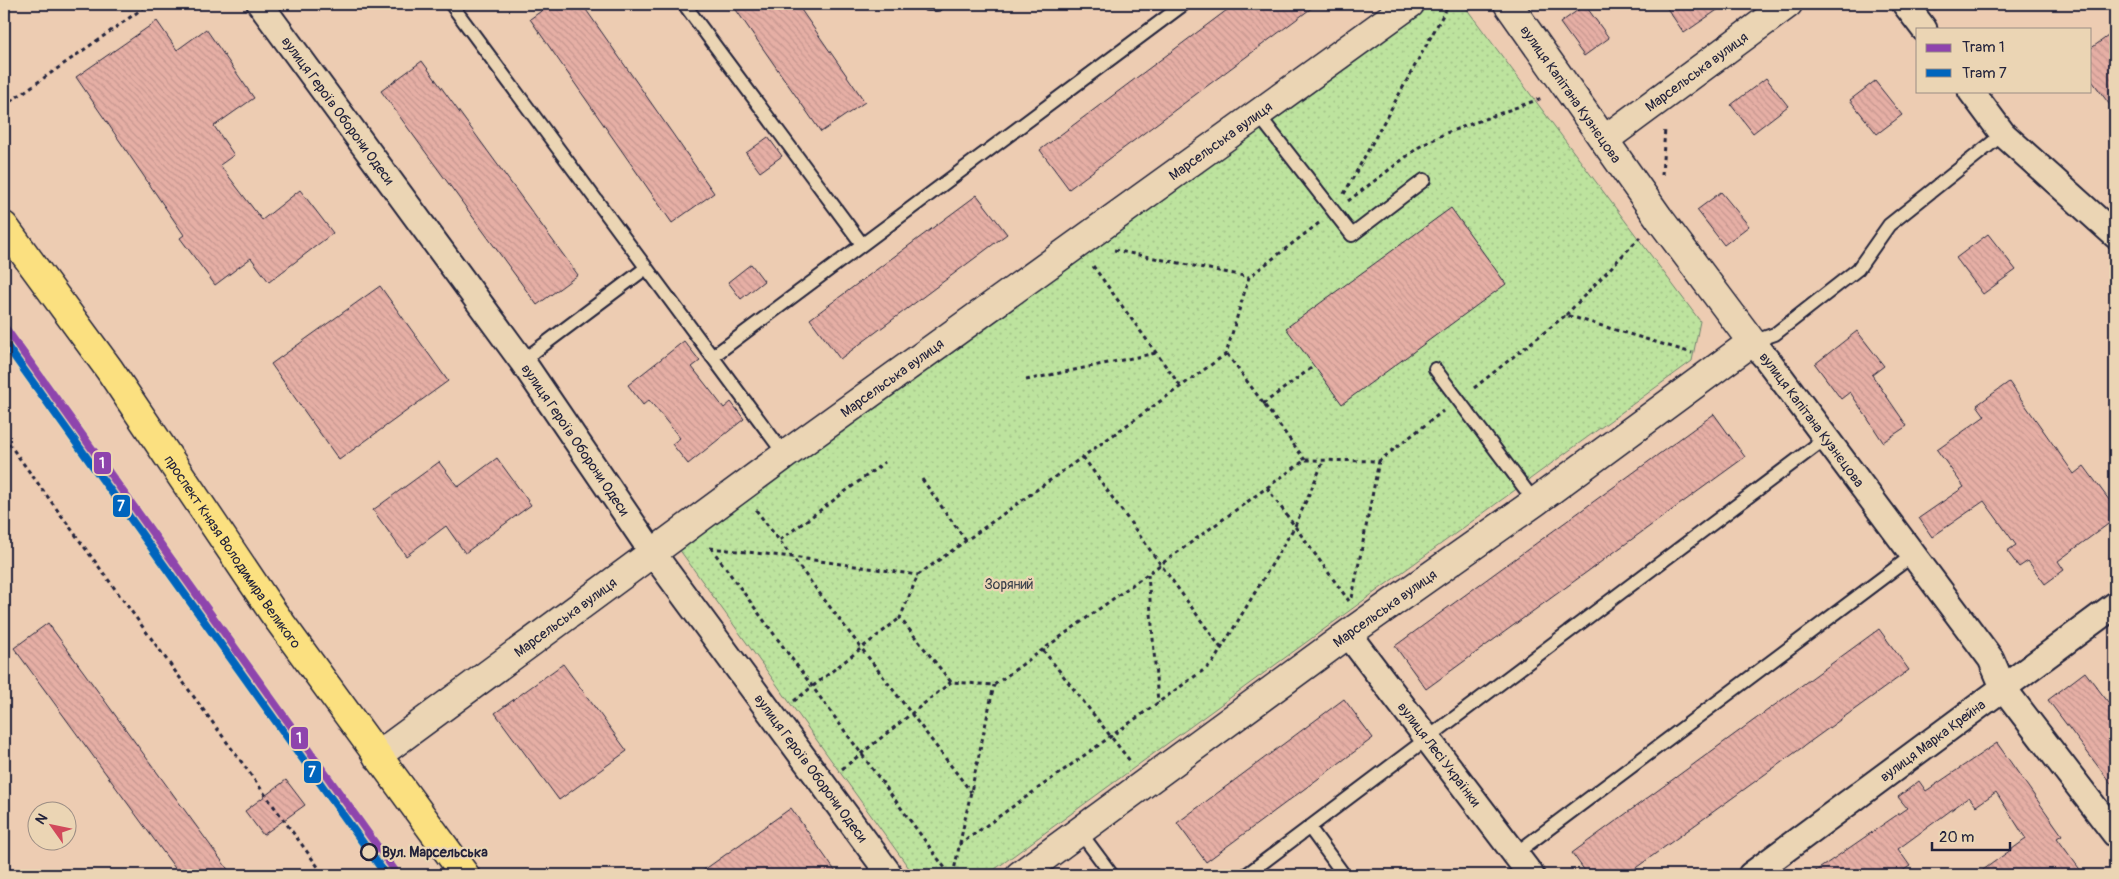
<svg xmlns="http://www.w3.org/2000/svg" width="2119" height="879" viewBox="0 0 2119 879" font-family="Pangolin,sans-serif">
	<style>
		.grass { fill: url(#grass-dots); stroke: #70826c }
		.building { fill: url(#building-back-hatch); stroke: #22223b }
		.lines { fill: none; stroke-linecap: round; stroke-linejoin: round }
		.service-casing { stroke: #22223b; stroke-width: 16 }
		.minor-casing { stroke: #22223b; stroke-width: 29 }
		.tertiary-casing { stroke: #22223b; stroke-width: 31 }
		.primary-casing { stroke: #22223b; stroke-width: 31 }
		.path { stroke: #22223b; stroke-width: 3; stroke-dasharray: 4 4; stroke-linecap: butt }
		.service { stroke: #ebd5b4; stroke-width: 12 }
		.minor { stroke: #ebd5b4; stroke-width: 25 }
		.tertiary { stroke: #ebd5b4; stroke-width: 28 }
		.primary { stroke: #fbe080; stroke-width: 28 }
		.tram-1-casing { stroke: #ebd5b4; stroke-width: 11 }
		.tram-2-casing { stroke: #ebd5b4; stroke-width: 11 }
		.tram-1 { stroke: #8e44ad; stroke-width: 8 }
		.tram-2 { stroke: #0065bd; stroke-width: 8 }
		.stop-dot { fill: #ebd5b4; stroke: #22223b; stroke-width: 2.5 }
		.labels { text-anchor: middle; stroke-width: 4.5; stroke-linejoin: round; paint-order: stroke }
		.street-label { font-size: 14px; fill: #22223b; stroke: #ebd5b4 }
		.park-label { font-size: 14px; fill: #393f4a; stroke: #ebd5b4 }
		.stop-label { font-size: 14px; font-weight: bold; fill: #22223b; stroke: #ebd5b4; text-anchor: start }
		.line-badge { stroke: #ebd5b4; stroke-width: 2 }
		.badge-label { font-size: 14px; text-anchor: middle; font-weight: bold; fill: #fff }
	</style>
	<defs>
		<pattern id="grass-dots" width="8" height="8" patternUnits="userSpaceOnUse" patternTransform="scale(1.25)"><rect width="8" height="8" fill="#bde39e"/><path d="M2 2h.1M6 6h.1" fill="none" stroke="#a2c289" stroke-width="1.8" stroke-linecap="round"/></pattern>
		<pattern id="building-back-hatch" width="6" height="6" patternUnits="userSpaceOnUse" patternTransform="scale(1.25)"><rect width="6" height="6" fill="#e6afa5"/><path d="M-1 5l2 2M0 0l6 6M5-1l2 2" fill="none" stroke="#c5968f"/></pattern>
	</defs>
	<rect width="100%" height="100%" fill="#edccb2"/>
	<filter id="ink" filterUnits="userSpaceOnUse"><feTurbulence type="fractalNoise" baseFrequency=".02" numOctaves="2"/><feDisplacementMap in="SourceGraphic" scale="10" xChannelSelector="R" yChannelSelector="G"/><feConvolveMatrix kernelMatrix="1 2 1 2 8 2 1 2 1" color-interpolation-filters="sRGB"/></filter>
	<g filter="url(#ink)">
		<path class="grass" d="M 1429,4 L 1463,4 L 1700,321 L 1692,361 L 987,875 L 914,875 L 679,549 Z"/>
		<path class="building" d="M 551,4 L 582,4 L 714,193 L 672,223 L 530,19 Z
			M 732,4 L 797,4 L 865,102 L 821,132 Z
			M 1235,4 L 1317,4 L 1069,189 L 1040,150 Z
			M 1664,4 L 1726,4 L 1684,33 Z
			M 1585,5 L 1609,38 L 1584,56 L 1560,23 Z
			M 157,21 L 177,50 L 206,29 L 254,98 L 214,126 L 234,155 L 220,165 L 262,220 L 300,190 L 333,233 L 269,282 L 251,258 L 215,285 L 180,238 L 184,235 L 76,77 Z
			M 2115,31 L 2115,112 L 2090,78 L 2090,49 Z
			M 422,61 L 578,275 L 537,305 L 381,91 Z
			M 1766,78 L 1788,106 L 1753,133 L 1731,105 Z
			M 1875,81 L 1902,115 L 1877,134 L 1850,100 Z
			M 768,137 L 782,156 L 760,172 L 746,153 Z
			M 1721,192 L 1749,226 L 1724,245 L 1697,210 Z
			M 977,195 L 1007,234 L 840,359 L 810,319 Z
			M 1451,208 L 1506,284 L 1342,404 L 1286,328 Z
			M 1988,234 L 2016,270 L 1983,294 L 1956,258 Z
			M 751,264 L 764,281 L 741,299 L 728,282 Z
			M 380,286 L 448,381 L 339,460 L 271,364 Z
			M 1857,331 L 1884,366 L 1872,375 L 1907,426 L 1883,442 L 1850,392 L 1841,399 L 1815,364 Z
			M 684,341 L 700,361 L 692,367 L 724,408 L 731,402 L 744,419 L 688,464 L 672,444 L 680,438 L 649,400 L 643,405 L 628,385 Z
			M 2009,382 L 2074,474 L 2084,466 L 2115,508 L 2115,519 L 2058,561 L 2064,570 L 2045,584 L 2028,561 L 2019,567 L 2007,551 L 2016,545 L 1984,501 L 1932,537 L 1919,518 L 1964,487 L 1937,450 L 1985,416 L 1977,405 Z
			M 1714,414 L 1745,457 L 1426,689 L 1395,646 Z
			M 497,458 L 531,505 L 465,553 L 446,526 L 406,556 L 373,510 L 439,462 L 458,487 Z
			M 48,623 L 232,875 L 180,875 L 14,648 Z
			M 1879,629 L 1909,670 L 1626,875 L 1588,875 L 1572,853 Z
			M 563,664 L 627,751 L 559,800 L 495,713 Z
			M 2085,672 L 2115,711 L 2115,789 L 2048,700 Z
			M 1344,699 L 1373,738 L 1206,862 L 1177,823 Z
			M 1997,743 L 2062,835 L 2057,838 L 2084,875 L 1976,875 L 2026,839 L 1996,792 L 1976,806 L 1969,797 L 1898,849 L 1910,866 L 1896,875 L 1810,875 L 1907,808 L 1898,797 L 1919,781 L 1926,791 Z
			M 286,780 L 305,805 L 263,835 L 245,811 Z
			M 791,808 L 838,875 L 697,875 Z"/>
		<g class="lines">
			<defs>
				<path id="service" d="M 451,4 L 785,455
					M 684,4 L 862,244
					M 928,4 L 937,4
					M 1257,113 L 1352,235 L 1424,180
					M 1752,342 L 1775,334 L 1858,269 L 1889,225 L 2003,134
					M 712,357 L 1184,4
					M 522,361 L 646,268
					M 1435,369 L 1535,502
					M 1309,827 L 1344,875
					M 1080,832 L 1112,875
					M 1515,854 L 1913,555
					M 1246,875 L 1826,438"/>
				<g id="minor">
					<path id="s1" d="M 260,4 L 522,361 L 652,552 L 890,875"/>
					<path d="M 1905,4 L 1924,29"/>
					<path d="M 1971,91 L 2003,134 L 2115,235"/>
					<path id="s2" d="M 1752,342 L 1767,359 L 1991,659 L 2004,689 L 2115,834"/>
					<path id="s3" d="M 1348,634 L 1531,875"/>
					<path id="s4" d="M 1751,875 L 2115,605"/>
				</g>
				<g id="tertiary">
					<path id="s5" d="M 1604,140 L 1788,4"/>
					<path id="s6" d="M 377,756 L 785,455 L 1410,4"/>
					<path id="s7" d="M 1020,875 L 1348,634 L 1535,502 L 1752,342 L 1659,218 L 1508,4"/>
				</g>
				<g id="primary">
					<path id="s8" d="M 4,226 L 109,369 L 272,611 L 465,875"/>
				</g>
			</defs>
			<use href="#service" class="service-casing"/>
			<use href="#minor" class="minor-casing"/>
			<use href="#tertiary" class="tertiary-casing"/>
			<use href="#primary" class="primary-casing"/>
			<path class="path" d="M 4,106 L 149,4
				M 1662,175 L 1665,128
				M 1344,194 L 1449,4
				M 1348,201 L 1419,147 L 1446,133 L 1542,98
				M 1319,223 L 1249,277 L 1226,354 L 918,575 L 900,618 L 951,682 L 994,685 L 1305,460 L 1379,461 L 1443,411
				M 1114,250 L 1249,277
				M 1093,266 L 1181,387
				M 1566,315 L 1640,237
				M 1227,354 L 1305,460
				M 1026,380 L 1156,353
				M 1474,388 L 1566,315 L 1692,353
				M 1263,404 L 1314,366
				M 4,437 L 324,875
				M 1083,457 L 1221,648
				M 922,479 L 966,541
				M 1267,488 L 1349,601
				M 756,510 L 971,792
				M 780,540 L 885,462
				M 710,548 L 792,557 L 918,575
				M 711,548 L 950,875
				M 1148,574 L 1158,703
				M 1352,598 L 1379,461
				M 1043,650 L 1130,761
				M 794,701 L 900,618
				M 842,769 L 951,682
				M 959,845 L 1212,664 L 1295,526 L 1324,460
				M 953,875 L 994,685"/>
			<use href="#service" class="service"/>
			<use href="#minor" class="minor"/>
			<use href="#tertiary" class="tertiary"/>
			<use href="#primary" class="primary"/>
			<defs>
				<path id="tram-1" d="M 4,326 L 398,875"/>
				<path id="tram-2" d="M 4,342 L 386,875"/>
			</defs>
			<use href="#tram-1" class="tram-1-casing"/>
			<use href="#tram-2" class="tram-2-casing"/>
			<use href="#tram-1" class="tram-1"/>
			<use href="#tram-2" class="tram-2"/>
		</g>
	</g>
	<circle class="stop-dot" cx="369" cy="852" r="8"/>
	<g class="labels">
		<g class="street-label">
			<text dy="5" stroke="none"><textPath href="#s5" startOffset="115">Марсельська вулиця</textPath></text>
			<text transform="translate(1571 94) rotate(55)" y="5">вулиця Капітана Кузнєцова</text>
			<text dy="5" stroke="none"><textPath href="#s1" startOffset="132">вулиця Героїв Оборони Одеси</textPath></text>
			<text dy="5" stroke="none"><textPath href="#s6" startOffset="1044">Марсельська вулиця</textPath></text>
			<text dy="5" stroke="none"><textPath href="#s6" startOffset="639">Марсельська вулиця</textPath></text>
			<text dy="5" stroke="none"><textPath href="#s2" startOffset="98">вулиця Капітана Кузнєцова</textPath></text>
			<text dy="5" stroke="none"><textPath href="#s1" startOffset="538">вулиця Героїв Оборони Одеси</textPath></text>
			<text dy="5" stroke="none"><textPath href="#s8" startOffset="398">проспект Князя Володимира Великого</textPath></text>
			<text dy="5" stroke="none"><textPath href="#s7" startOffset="452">Марсельська вулиця</textPath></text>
			<text dy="5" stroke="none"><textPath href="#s6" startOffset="234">Марсельська вулиця</textPath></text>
			<text dy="5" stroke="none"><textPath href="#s4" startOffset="226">вулиця Марка Крейна</textPath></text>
			<text dy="5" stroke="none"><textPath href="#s3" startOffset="151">вулиця Лесі Українки</textPath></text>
			<text dy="5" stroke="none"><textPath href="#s1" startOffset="942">вулиця Героїв Оборони Одеси</textPath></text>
		</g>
		<g class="park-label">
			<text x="1009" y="589">Зоряний</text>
		</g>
		<g class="stop-label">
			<text x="382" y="857">Вул. Марсельська</text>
		</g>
	</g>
	<g class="line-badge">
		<rect x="93" y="451" width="19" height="24" rx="5" fill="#8e44ad"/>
		<rect x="112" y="494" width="19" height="24" rx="5" fill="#0065bd"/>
		<rect x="290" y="726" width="19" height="24" rx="5" fill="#8e44ad"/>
		<rect x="303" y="760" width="19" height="24" rx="5" fill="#0065bd"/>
	</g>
	<g class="badge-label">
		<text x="102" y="468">1</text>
		<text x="121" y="511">7</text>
		<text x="299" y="743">1</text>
		<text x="312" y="777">7</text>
	</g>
	<rect width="2119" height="879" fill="none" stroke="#ebd5b4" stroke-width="20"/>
	<rect x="10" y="10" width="2099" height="859" fill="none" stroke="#22223b" stroke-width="2" filter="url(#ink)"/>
	<rect x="1916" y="28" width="175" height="65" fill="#ebd5b4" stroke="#9b8d84"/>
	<rect x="1926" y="44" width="25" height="8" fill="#8e44ad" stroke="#9b8d84"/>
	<text x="1962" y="52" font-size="15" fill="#22223b">Tram 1</text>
	<rect x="1926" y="69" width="25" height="8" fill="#0065bd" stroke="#9b8d84"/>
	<text x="1962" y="78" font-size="15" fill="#22223b">Tram 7</text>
	<g transform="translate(52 826) rotate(303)"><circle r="24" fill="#ebd5b4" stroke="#9b8d84"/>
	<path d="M0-4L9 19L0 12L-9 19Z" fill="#d1495b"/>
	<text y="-8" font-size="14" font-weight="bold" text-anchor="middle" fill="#22223b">N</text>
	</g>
	<path d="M1932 842v8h78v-8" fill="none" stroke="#22223b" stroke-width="2.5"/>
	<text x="1939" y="842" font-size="15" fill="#22223b" stroke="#ebd5b4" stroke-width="4" paint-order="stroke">20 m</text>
</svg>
